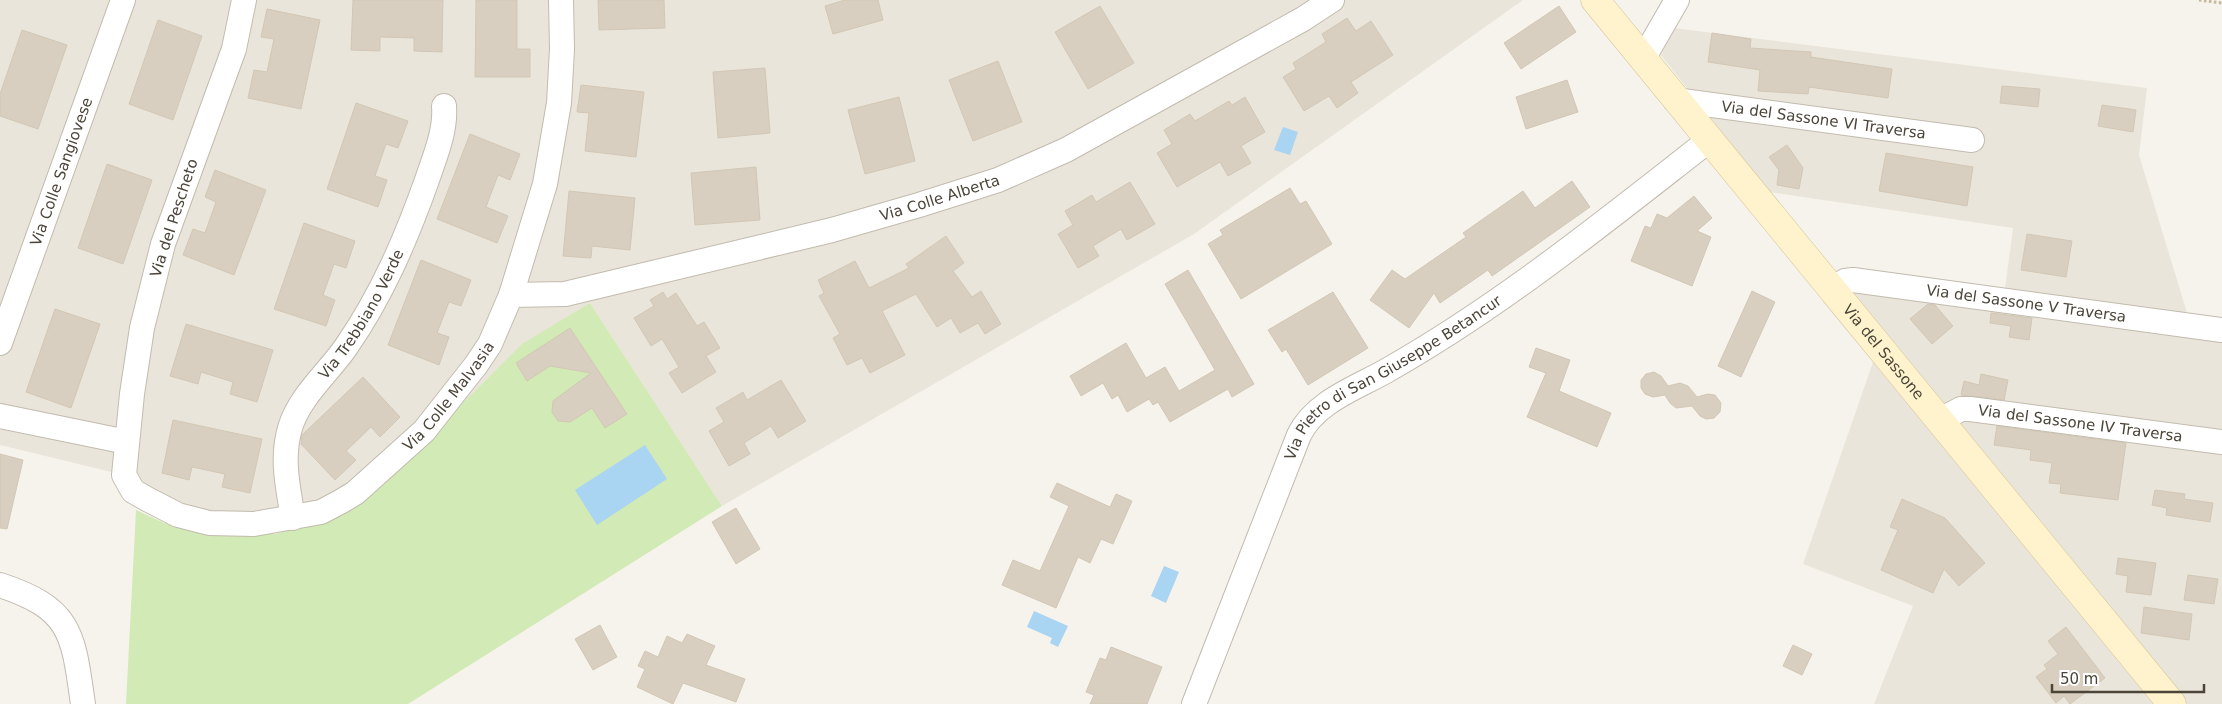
<svg xmlns="http://www.w3.org/2000/svg" width="2222" height="704" viewBox="0 0 2222 704" font-family="'DejaVu Sans',sans-serif">
	<style>
		.residential { fill: #eae5da }
		.green { fill: #d2eab5 }
		.water { fill: #a9d4f2 }
		.building { fill: #d8cfc1; stroke: #d3c7b4 }
		.lines { fill: none; stroke-linecap: round; stroke-linejoin: round }
		.street-casing { stroke: #c2bbae; stroke-width: 26 }
		.secondary-casing { stroke: #d6c79b; stroke-width: 29 }
		.path { stroke: #c4b79f; stroke-width: 3; stroke-dasharray: 2.5 2.5; stroke-linecap: butt }
		.street { stroke: #fff; stroke-width: 24 }
		.secondary { stroke: #fff3cd; stroke-width: 28 }
		.labels { text-anchor: middle; stroke-width: 4; stroke-linejoin: round; paint-order: stroke }
		.street-label { font-size: 15px; fill: #4b4439; stroke: #fff }
	</style>
	<rect width="100%" height="100%" fill="#f6f3ec"/>
	<path class="residential" d="M 0,0 L 1523,0 L 1194,234 L 722,506 L 590,303 L 355,493 L 209,523 L 124,475 L 0,445 Z
		M 1674,28 L 2147,88 L 2139,155 L 2188,316 L 2222,321 L 2222,704 L 1874,704 L 1913,606 L 1803,564 L 1873,362 L 1823,302 L 1834,273 L 2004,297 L 2013,228 L 1769,192 L 1661,55 Z"/>
	<path class="green" d="M 590,303 L 722,506 L 408,704 L 126,704 L 136,510 L 164,523 L 192,532 L 241,534 L 275,534 L 333,519 L 370,496 L 522,344 Z"/>
	<path class="water" d="M 1283,127 L 1298,132 L 1290,155 L 1274,150 Z
		M 645,445 L 667,479 L 597,525 L 575,490 Z
		M 1164,566 L 1179,572 L 1166,603 L 1151,596 Z
		M 1034,611 L 1068,626 L 1058,647 L 1050,643 L 1052,638 L 1027,627 Z"/>
	<path class="building" d="M 353,0 L 443,0 L 442,52 L 414,51 L 414,38 L 380,37 L 380,51 L 351,50 Z
		M 476,0 L 517,0 L 517,49 L 530,49 L 530,77 L 475,77 Z
		M 598,0 L 664,0 L 665,28 L 599,30 Z
		M 845,0 L 878,0 L 883,20 L 833,34 L 825,6 Z
		M 1100,6 L 1134,63 L 1088,89 L 1055,32 Z
		M 1559,6 L 1576,32 L 1521,69 L 1504,43 Z
		M 267,9 L 320,20 L 301,109 L 248,98 L 254,70 L 267,72 L 274,39 L 261,37 Z
		M 1347,18 L 1356,31 L 1371,21 L 1393,55 L 1351,82 L 1358,93 L 1337,108 L 1329,96 L 1304,111 L 1283,77 L 1296,69 L 1293,63 L 1326,42 L 1322,34 Z
		M 158,20 L 202,36 L 173,120 L 129,104 Z
		M 22,30 L 67,45 L 38,129 L 0,116 L 0,94 Z
		M 1712,33 L 1751,39 L 1750,48 L 1811,52 L 1811,57 L 1892,69 L 1888,98 L 1809,87 L 1808,94 L 1758,91 L 1760,70 L 1708,62 Z
		M 998,61 L 1022,122 L 973,141 L 949,80 Z
		M 765,68 L 770,133 L 718,138 L 713,72 Z
		M 1567,80 L 1578,112 L 1526,129 L 1516,97 Z
		M 581,85 L 644,92 L 636,157 L 585,151 L 589,113 L 577,112 Z
		M 2002,86 L 2040,89 L 2038,107 L 2000,103 Z
		M 899,97 L 915,161 L 865,174 L 848,110 Z
		M 1245,97 L 1265,132 L 1241,146 L 1251,163 L 1228,176 L 1220,162 L 1177,187 L 1157,153 L 1172,144 L 1164,130 L 1190,114 L 1195,121 L 1229,101 L 1232,105 Z
		M 356,103 L 408,121 L 398,148 L 386,144 L 375,176 L 387,180 L 378,207 L 327,189 Z
		M 2102,105 L 2136,110 L 2133,132 L 2098,126 Z
		M 470,134 L 520,154 L 510,180 L 498,175 L 486,207 L 508,216 L 497,243 L 437,219 Z
		M 1787,145 L 1803,168 L 1799,189 L 1777,185 L 1779,170 L 1769,157 Z
		M 1886,153 L 1973,167 L 1967,206 L 1879,191 Z
		M 107,164 L 152,180 L 123,264 L 78,248 Z
		M 756,167 L 760,220 L 695,225 L 691,173 Z
		M 215,170 L 266,190 L 234,275 L 183,255 L 193,229 L 205,233 L 216,202 L 205,197 Z
		M 1572,181 L 1590,207 L 1492,276 L 1488,270 L 1440,303 L 1434,293 L 1409,328 L 1370,300 L 1392,270 L 1405,279 L 1466,237 L 1463,233 L 1523,191 L 1535,208 Z
		M 1130,182 L 1155,224 L 1127,240 L 1121,229 L 1093,246 L 1099,256 L 1078,268 L 1058,234 L 1073,225 L 1065,211 L 1092,195 L 1096,202 Z
		M 1290,188 L 1300,204 L 1306,201 L 1332,244 L 1241,299 L 1208,244 L 1223,235 L 1220,230 Z
		M 569,191 L 635,198 L 630,250 L 592,246 L 591,258 L 563,256 Z
		M 1694,196 L 1712,218 L 1697,231 L 1711,237 L 1692,286 L 1631,261 L 1645,226 L 1651,228 L 1657,214 L 1667,218 Z
		M 304,223 L 355,241 L 346,268 L 334,264 L 328,281 L 323,295 L 335,300 L 326,326 L 274,309 Z
		M 2027,234 L 2072,241 L 2066,277 L 2021,270 Z
		M 946,236 L 964,263 L 953,271 L 972,297 L 981,291 L 1001,324 L 985,334 L 978,323 L 960,333 L 951,318 L 937,327 L 916,294 L 882,311 L 905,355 L 870,373 L 862,358 L 847,365 L 833,338 L 840,334 L 819,296 L 824,293 L 818,280 L 855,261 L 869,288 L 909,268 L 906,264 Z
		M 421,260 L 471,280 L 461,306 L 449,302 L 437,333 L 449,337 L 439,365 L 388,345 Z
		M 1188,270 L 1254,384 L 1232,397 L 1228,389 L 1170,422 L 1158,402 L 1153,405 L 1149,399 L 1127,412 L 1118,395 L 1112,399 L 1103,383 L 1081,396 L 1070,376 L 1126,343 L 1146,378 L 1165,367 L 1179,391 L 1215,370 L 1165,284 Z
		M 1752,291 L 1775,302 L 1741,377 L 1718,366 Z
		M 663,292 L 667,299 L 676,293 L 697,326 L 704,322 L 720,348 L 706,356 L 716,372 L 682,393 L 669,373 L 679,367 L 662,339 L 651,346 L 634,318 L 654,306 L 650,300 Z
		M 1333,292 L 1368,348 L 1308,385 L 1286,349 L 1282,352 L 1268,330 Z
		M 1928,304 L 1935,305 L 1953,326 L 1932,344 L 1910,319 Z
		M 55,309 L 100,324 L 71,408 L 26,392 Z
		M 1991,313 L 2032,318 L 2029,340 L 2009,337 L 2011,326 L 1990,323 Z
		M 186,324 L 273,350 L 257,402 L 230,394 L 233,382 L 201,372 L 198,384 L 170,376 Z
		M 570,328 L 627,414 L 605,428 L 592,408 L 570,422 L 558,421 L 552,412 L 553,401 L 591,373 L 550,366 L 527,381 L 516,363 Z
		M 1536,348 L 1570,360 L 1559,391 L 1611,413 L 1597,447 L 1527,417 L 1546,373 L 1529,367 Z
		M 1654,372 L 1661,376 L 1668,386 L 1680,383 L 1688,386 L 1697,397 L 1708,394 L 1715,395 L 1721,403 L 1720,412 L 1714,418 L 1706,419 L 1700,416 L 1692,406 L 1676,408 L 1670,403 L 1665,395 L 1653,397 L 1645,394 L 1641,388 L 1641,380 L 1646,374 Z
		M 1981,374 L 2008,380 L 2004,400 L 1961,395 L 1964,381 L 1979,385 Z
		M 363,377 L 400,417 L 380,437 L 371,427 L 346,451 L 356,460 L 335,480 L 301,444 L 302,435 Z
		M 781,380 L 806,421 L 778,438 L 771,426 L 744,443 L 750,454 L 729,466 L 709,431 L 724,422 L 716,408 L 743,392 L 747,400 Z
		M 173,420 L 262,439 L 250,493 L 222,487 L 225,474 L 192,467 L 189,480 L 162,473 Z
		M 1997,426 L 2126,443 L 2118,500 L 2060,493 L 2061,484 L 2049,483 L 2052,463 L 2030,460 L 2031,450 L 1994,445 Z
		M 0,454 L 23,460 L 7,529 L 0,528 Z
		M 1057,483 L 1110,507 L 1116,494 L 1132,501 L 1113,544 L 1101,539 L 1090,563 L 1078,557 L 1056,608 L 1002,585 L 1013,560 L 1040,571 L 1069,506 L 1050,497 Z
		M 2155,490 L 2185,494 L 2184,499 L 2213,503 L 2210,522 L 2166,515 L 2167,508 L 2152,505 Z
		M 1902,499 L 1945,518 L 1985,563 L 1959,586 L 1944,569 L 1933,593 L 1881,570 L 1898,530 L 1890,527 Z
		M 736,508 L 760,549 L 736,564 L 712,522 Z
		M 2118,558 L 2156,563 L 2151,595 L 2126,592 L 2128,576 L 2116,574 Z
		M 2188,575 L 2218,579 L 2214,604 L 2184,600 Z
		M 2144,607 L 2192,614 L 2189,640 L 2141,633 Z
		M 600,625 L 617,657 L 593,670 L 575,639 Z
		M 2066,627 L 2105,678 L 2070,704 L 2064,696 L 2056,703 L 2036,677 L 2047,669 L 2044,665 L 2058,654 L 2048,641 Z
		M 687,634 L 715,646 L 706,665 L 745,679 L 736,702 L 683,683 L 673,704 L 637,687 L 645,669 L 638,666 L 645,651 L 658,657 L 667,636 L 682,643 Z
		M 1793,645 L 1812,654 L 1802,675 L 1783,666 Z
		M 1111,647 L 1162,667 L 1147,704 L 1090,704 L 1094,695 L 1086,692 L 1100,658 L 1106,660 Z"/>
	<g class="lines">
		<defs>
			<g id="street">
				<path id="s1" d="M 244,0 L 234,49 L 163,244 L 142,328 L 132,394 L 124,475 L 133,491 L 147,499 L 178,515 L 209,523 L 254,524 L 321,512 L 340,502 L 355,493 L 424,431 L 476,365 L 490,344 L 511,295 L 545,184 L 559,103 L 562,49 L 561,0"/>
				<path d="M 1643,59 L 1677,0"/>
				<path id="s2" d="M 1675,100 L 1972,140"/>
				<path id="s3" d="M 1831,289 L 1845,281 L 1853,280 L 2222,330"/>
				<path id="s4" d="M 511,295 L 565,294 L 832,230 L 919,205 L 998,180 L 1066,150 L 1303,19 L 1332,0"/>
				<path id="s5" d="M 0,343 L 123,0"/>
				<path d="M 0,416 L 127,442"/>
				<path id="s6" d="M 1940,420 L 1961,409 L 1970,409 L 2222,442"/>
				<path id="s7" d="M 293,518 C 288,487 281,459 290,428 C 299,397 328,373 346,347 C 382,295 406,239 427,180 C 435,156 446,131 444,106"/>
				<path d="M 0,585 C 73,609 73,635 83,704"/>
				<path id="s8" d="M 1194,704 L 1299,435 C 1315,402 1356,388 1386,371 C 1501,306 1604,222 1708,141"/>
			</g>
			<g id="secondary">
				<path id="s9" d="M 1595,0 L 2172,704"/>
			</g>
		</defs>
		<use href="#street" class="street-casing"/>
		<use href="#secondary" class="secondary-casing"/>
		<path class="path" d="M 2199,0 L 2222,3"/>
		<use href="#street" class="street"/>
		<use href="#secondary" class="secondary"/>
	</g>
	<g class="labels">
		<g class="street-label">
			<text dy="5" stroke="none"><textPath href="#s2" startOffset="150">Via del Sassone VI Traversa</textPath></text>
			<text dy="5" stroke="none"><textPath href="#s5" startOffset="182">Via Colle Sangiovese</textPath></text>
			<text dy="5" stroke="none"><textPath href="#s4" startOffset="441">Via Colle Alberta</textPath></text>
			<text transform="translate(174 218) rotate(-72)" y="5">Via del Pescheto</text>
			<text dy="5" stroke="none"><textPath href="#s3" startOffset="199">Via del Sassone V Traversa</textPath></text>
			<text dy="5" stroke="none"><textPath href="#s7" startOffset="226">Via Trebbiano Verde</textPath></text>
			<text dy="5" stroke="none"><textPath href="#s9" startOffset="455">Via del Sassone</textPath></text>
			<text dy="5" stroke="none"><textPath href="#s8" startOffset="398">Via Pietro di San Giuseppe Betancur</textPath></text>
			<text dy="5" stroke="none"><textPath href="#s1" startOffset="881">Via Colle Malvasia</textPath></text>
			<text dy="5" stroke="none"><textPath href="#s6" startOffset="144">Via del Sassone IV Traversa</textPath></text>
		</g>
	</g>
	<path d="M2052 684v8h152v-8" fill="none" stroke="#4b4439" stroke-width="2.5"/>
	<text x="2060" y="684" font-size="15" fill="#4b4439" stroke="#ffffff" stroke-width="4" paint-order="stroke">50 m</text>
</svg>
